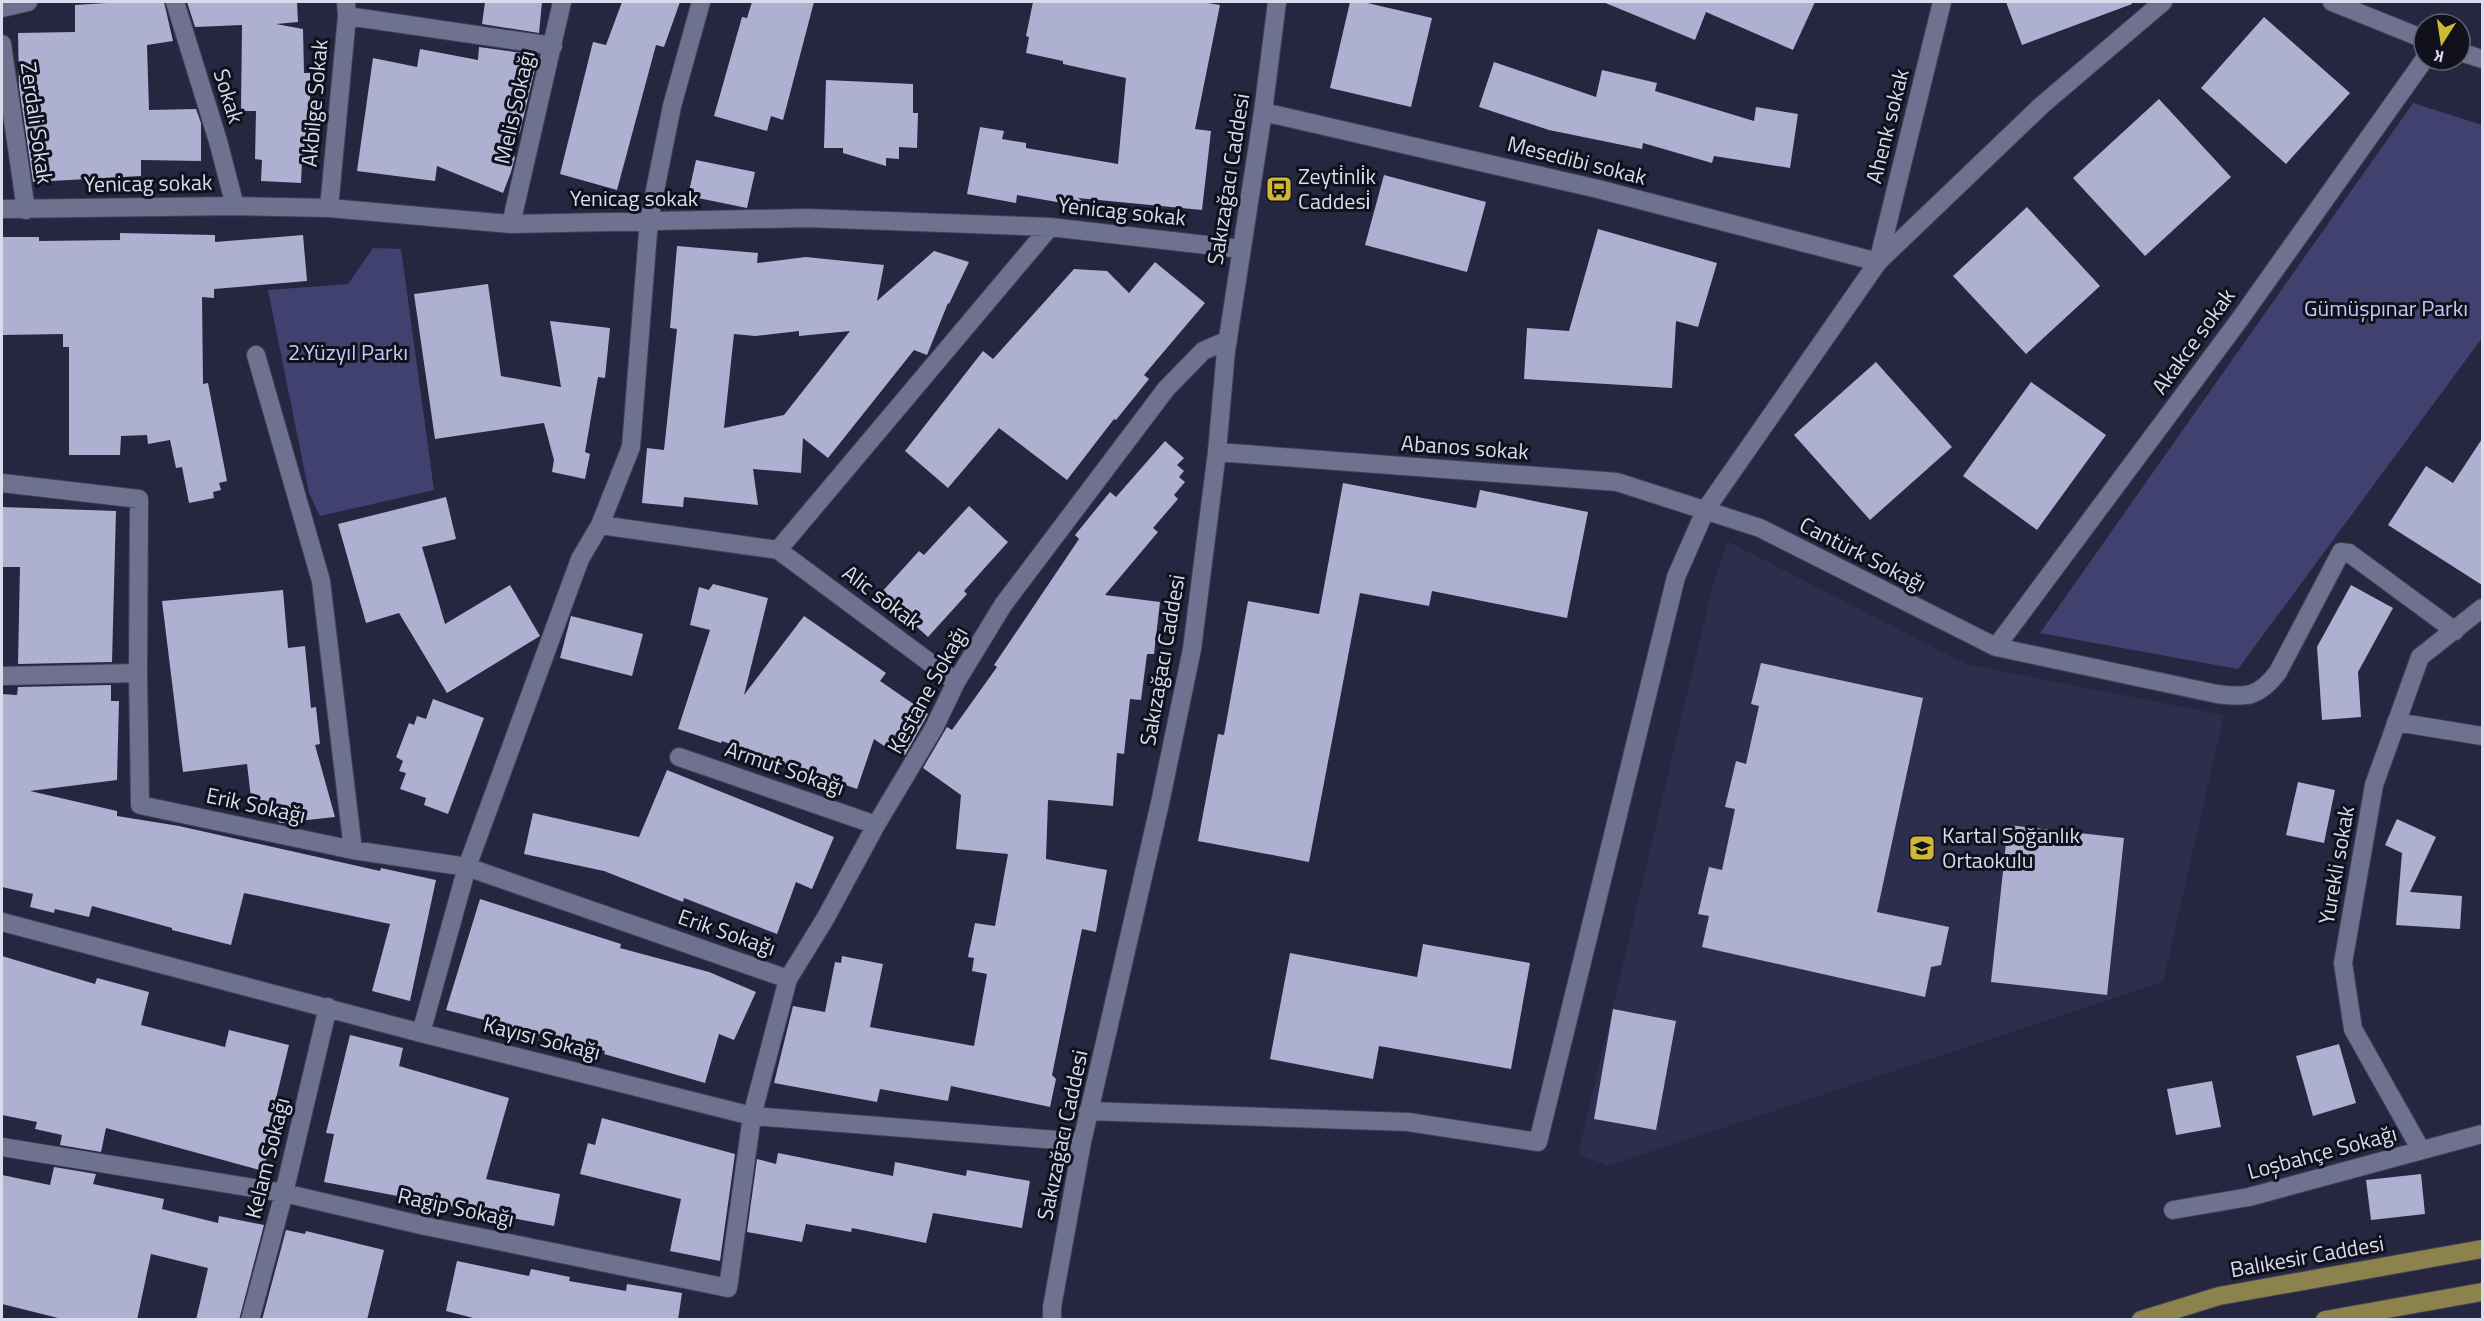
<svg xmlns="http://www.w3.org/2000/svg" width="2484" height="1321" viewBox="0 0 2484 1321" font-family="'Titillium Web',sans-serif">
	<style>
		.built { fill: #2d2d4e }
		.green { fill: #414170 }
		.building { fill: #aeb0d1; fill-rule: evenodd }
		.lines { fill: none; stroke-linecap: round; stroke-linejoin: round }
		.minor-casing { stroke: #404057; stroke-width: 20 }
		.major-casing { stroke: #404057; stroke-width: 20 }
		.minor { stroke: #6f7190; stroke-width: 18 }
		.major { stroke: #8c824b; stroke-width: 18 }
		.labels { text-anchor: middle; stroke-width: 6; stroke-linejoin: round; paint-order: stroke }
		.street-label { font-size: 22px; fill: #d9dbed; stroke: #11111d }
		.poi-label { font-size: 22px; fill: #d9dbed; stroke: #11111d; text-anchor: start }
		.park-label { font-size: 22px; fill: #c5c7f9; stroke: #11111d }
	</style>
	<rect width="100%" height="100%" fill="#262641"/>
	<path class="built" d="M 1727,541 L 1966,664 L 2224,715 L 2163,982 L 1608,1166 L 1578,1154 L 1712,589 Z"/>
	<path class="green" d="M 2413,103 L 2482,125 L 2482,338 L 2238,669 L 2040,633 Z
		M 373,248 L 401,249 L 434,490 L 320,516 L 309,493 L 268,290 L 348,284 Z"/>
	<path class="building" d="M 123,2 L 164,2 L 173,41 L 147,45 L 149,110 L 196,109 L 201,123 L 201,161 L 141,160 L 141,176 L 33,182 L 19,86 L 18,33 L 75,32 L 75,5 Z
		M 187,2 L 297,2 L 298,22 L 276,24 L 303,29 L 304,73 L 310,73 L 310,112 L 307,112 L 306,162 L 302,161 L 301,183 L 261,181 L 262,160 L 255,159 L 256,111 L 241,111 L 242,25 L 195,27 Z
		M 485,2 L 542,2 L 539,33 L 482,24 Z
		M 622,2 L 680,2 L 664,47 L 656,45 L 617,190 L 560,174 L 593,42 L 606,45 Z
		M 752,2 L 814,2 L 783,120 L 771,116 L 767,131 L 714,116 L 742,17 L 747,18 Z
		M 1033,2 L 1202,2 L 1220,5 L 1195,129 L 1211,131 L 1202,210 L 1078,198 L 1091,208 L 1017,195 L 1016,203 L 967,194 L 980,127 L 1004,131 L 1002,139 L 1026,143 L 1026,148 L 1118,164 L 1126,78 L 1063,64 L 1063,61 L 1026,53 L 1029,37 L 1026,36 Z
		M 1350,2 L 1363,2 L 1432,18 L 1411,107 L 1330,88 Z
		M 1603,2 L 1815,2 L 1793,50 L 1706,12 L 1695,40 Z
		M 2006,2 L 2131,2 L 2132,4 L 2022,45 Z
		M 2264,17 L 2350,93 L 2286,164 L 2201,88 Z
		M 479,47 L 536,55 L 537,60 L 520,132 L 511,155 L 515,157 L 511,172 L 503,193 L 437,166 L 435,181 L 357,171 L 373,58 L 417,67 L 420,49 L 478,60 Z
		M 1494,62 L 1596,97 L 1602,70 L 1657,83 L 1655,91 L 1754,121 L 1756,107 L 1798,114 L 1790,168 L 1714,156 L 1712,163 L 1643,143 L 1642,149 L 1549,130 L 1479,107 Z
		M 826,80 L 913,84 L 913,113 L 918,113 L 917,148 L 899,147 L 899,159 L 886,158 L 886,166 L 843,153 L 843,148 L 824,148 Z
		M 2159,99 L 2231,177 L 2145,256 L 2073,178 Z
		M 696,160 L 755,172 L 747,208 L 688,196 Z
		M 1384,175 L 1486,202 L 1467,272 L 1365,245 Z
		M 2027,207 L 2100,286 L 2026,354 L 1953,276 Z
		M 1598,229 L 1717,263 L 1698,327 L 1676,321 L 1672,388 L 1524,379 L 1527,328 L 1569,331 Z
		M 120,233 L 215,235 L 215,242 L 303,235 L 307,281 L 214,289 L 214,298 L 202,297 L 203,384 L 208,383 L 227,481 L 219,483 L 221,490 L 213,492 L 214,498 L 189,503 L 182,467 L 176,468 L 170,440 L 148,444 L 147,435 L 121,436 L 120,455 L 69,455 L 69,347 L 63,347 L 63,334 L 2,335 L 2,237 L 39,237 L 39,241 L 120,240 Z
		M 677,246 L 758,253 L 757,263 L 806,257 L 884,265 L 877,301 L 934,251 L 969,262 L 949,304 L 948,303 L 927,355 L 914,350 L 828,458 L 803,438 L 801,473 L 753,469 L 758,505 L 684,497 L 683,507 L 642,503 L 647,448 L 664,450 L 677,329 L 670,328 ZM 799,331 L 799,336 L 850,331 L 784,415 L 724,428 L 734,334 L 755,336 Z
		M 1155,262 L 1205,303 L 1144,375 L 1149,379 L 1116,420 L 1114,419 L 1067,480 L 999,428 L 948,488 L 905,451 L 983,351 L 993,359 L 1074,269 L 1107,271 L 1129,293 Z
		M 488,284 L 501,376 L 561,387 L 550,321 L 610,328 L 605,378 L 598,377 L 585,452 L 590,454 L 585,479 L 552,472 L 554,460 L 544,423 L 435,439 L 414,294 Z
		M 1876,362 L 1952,447 L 1870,520 L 1794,435 Z
		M 2031,382 L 2106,435 L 2037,530 L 1963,476 Z
		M 2482,439 L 2482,585 L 2388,525 L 2426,466 L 2453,483 Z
		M 1165,441 L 1184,458 L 1177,465 L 1184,471 L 1179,477 L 1185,482 L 1174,495 L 1178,499 L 1153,528 L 1158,532 L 1105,595 L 1160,602 L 1154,654 L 1147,654 L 1141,700 L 1130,699 L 1124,754 L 1117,753 L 1113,806 L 1048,800 L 1046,859 L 1107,870 L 1096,932 L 1082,929 L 1052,1075 L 1056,1079 L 1050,1107 L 951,1086 L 948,1101 L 880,1089 L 877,1102 L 774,1083 L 793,1006 L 825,1012 L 835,962 L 841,963 L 842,956 L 883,964 L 870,1027 L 974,1046 L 987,974 L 972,971 L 974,958 L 968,957 L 975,923 L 995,926 L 1008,854 L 956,849 L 961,795 L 923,768 L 947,727 L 952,730 L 997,667 L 994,665 L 1079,539 L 1075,535 L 1110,492 L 1116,497 Z
		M 1343,483 L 1476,508 L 1480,490 L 1588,512 L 1567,618 L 1432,591 L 1429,606 L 1360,593 L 1309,862 L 1198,841 L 1218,734 L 1224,735 L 1248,601 L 1319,614 Z
		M 446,497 L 456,539 L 422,547 L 445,624 L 510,585 L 540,636 L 447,693 L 399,613 L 366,623 L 338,524 Z
		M 969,506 L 1008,542 L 964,591 L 967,594 L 928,637 L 880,594 L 919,551 L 924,555 Z
		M 2,507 L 116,511 L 112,662 L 18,664 L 20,567 L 2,567 Z
		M 713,584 L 768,598 L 744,695 L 804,616 L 886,673 L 880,681 L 928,714 L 905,755 L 900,751 L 897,755 L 874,739 L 857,789 L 722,741 L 721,743 L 678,729 L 710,630 L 690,625 L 699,587 L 709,590 Z
		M 2351,585 L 2393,608 L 2358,672 L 2361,717 L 2322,720 L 2317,647 Z
		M 283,590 L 288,648 L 305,646 L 311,708 L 316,707 L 320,744 L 315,745 L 335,817 L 280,823 L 251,798 L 247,764 L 183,772 L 162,601 Z
		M 571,616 L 643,634 L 632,676 L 560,658 Z
		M 1761,663 L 1923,698 L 1877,912 L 1949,927 L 1941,965 L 1931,967 L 1925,997 L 1702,947 L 1709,916 L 1698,914 L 1709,867 L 1722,870 L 1735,809 L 1725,807 L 1736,761 L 1746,764 L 1759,706 L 1751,704 Z
		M 111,685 L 111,701 L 119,701 L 117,780 L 30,791 L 117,811 L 117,816 L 179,826 L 380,871 L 381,868 L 436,880 L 410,1001 L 372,991 L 390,924 L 244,893 L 231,945 L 172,930 L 172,928 L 92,906 L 89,917 L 55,909 L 54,913 L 30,907 L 33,894 L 2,887 L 2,694 L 17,695 L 18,687 Z
		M 433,699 L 484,718 L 448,814 L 424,805 L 426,798 L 400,789 L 406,773 L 399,771 L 403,761 L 396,757 L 409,723 L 414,725 L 417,716 L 426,719 Z
		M 667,770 L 834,837 L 812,889 L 796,882 L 777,934 L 684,898 L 683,902 L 604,871 L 524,854 L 533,813 L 639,837 Z
		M 2298,782 L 2335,790 L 2324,843 L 2286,835 Z
		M 2397,819 L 2436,837 L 2410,892 L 2462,896 L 2460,929 L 2396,925 L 2402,853 L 2385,845 Z
		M 2008,825 L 2124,838 L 2107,995 L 1991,982 Z
		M 480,899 L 621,944 L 620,948 L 709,972 L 756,992 L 734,1040 L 719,1034 L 705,1083 L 604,1054 L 605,1051 L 446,1010 Z
		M 1423,944 L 1530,963 L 1511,1069 L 1379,1046 L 1373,1079 L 1270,1059 L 1290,953 L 1417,977 Z
		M 2,956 L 95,984 L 97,978 L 149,992 L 141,1025 L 225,1047 L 229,1030 L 289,1045 L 271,1119 L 277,1121 L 263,1171 L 106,1128 L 101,1152 L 60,1145 L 62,1135 L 35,1129 L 37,1122 L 2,1115 Z
		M 1613,1009 L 1676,1021 L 1656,1130 L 1594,1119 Z
		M 350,1035 L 403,1048 L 399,1066 L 509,1098 L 486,1179 L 560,1194 L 554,1226 L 324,1182 L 334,1134 L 326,1133 Z
		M 2339,1044 L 2356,1103 L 2313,1116 L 2296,1056 Z
		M 2212,1081 L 2221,1127 L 2176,1135 L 2167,1089 Z
		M 602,1118 L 735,1154 L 720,1261 L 670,1251 L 681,1199 L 580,1174 L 588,1143 L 595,1145 Z
		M 778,1153 L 893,1176 L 895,1162 L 966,1176 L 967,1170 L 1030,1181 L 1022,1228 L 933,1213 L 926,1243 L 852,1228 L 851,1232 L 806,1224 L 802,1242 L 747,1232 L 757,1159 L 776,1164 Z
		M 54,1167 L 96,1174 L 93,1184 L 164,1199 L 162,1209 L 218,1223 L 219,1216 L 264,1225 L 239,1320 L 196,1320 L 208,1268 L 151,1254 L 137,1320 L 66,1320 L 2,1304 L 2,1175 L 50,1185 Z
		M 2421,1174 L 2425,1214 L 2371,1220 L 2366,1180 Z
		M 286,1230 L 305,1234 L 306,1231 L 384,1250 L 367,1320 L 262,1320 Z
		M 457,1261 L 529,1276 L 531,1269 L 570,1277 L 569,1281 L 626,1291 L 627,1284 L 682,1293 L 678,1320 L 481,1320 L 446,1311 Z"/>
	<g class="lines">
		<defs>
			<path id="minor" d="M 175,2 L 218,141 L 235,206
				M 2332,2 L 2424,39
				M 2,8 L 28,2
				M 347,16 L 553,46
				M 2,44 L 26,210
				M 2460,52 L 2482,59
				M 1263,112 L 1598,189 L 1878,262 L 1942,2
				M 329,208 L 347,16 L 346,2
				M 2,209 L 235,206 L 329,208 L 511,224 L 807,218 L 1050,227 L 1241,249
				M 511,224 L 562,2
				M 256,355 L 321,581 L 353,850
				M 1217,452 L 1617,482 L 1760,528 L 1996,647 L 2217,694 C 2247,698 2259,697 2278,672 L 2341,552 L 2349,553 L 2455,631
				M 2,483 L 139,499 L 138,673 L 140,805 L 353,850 L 467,867 L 788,979
				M 600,525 L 631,447 L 649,220 L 672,106 L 701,2
				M 778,550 L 956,682
				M 1996,647 L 2240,319 L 2424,60
				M 2,676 L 138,673
				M 2396,722 L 2482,736
				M 679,757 L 876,825
				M 2,922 L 421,1033 L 752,1116 L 1082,1142
				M 421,1033 L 467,867 L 580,559 L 600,525 L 778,550 L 1050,227
				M 1088,1111 L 1408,1122 L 1538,1142 L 1676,577 L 1706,509 L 1878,262 L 2042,105 L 2163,2
				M 2,1147 L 284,1193 L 425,1226 L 728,1288 L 752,1116 L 788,979 L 825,919 L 876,825 L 934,728 L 956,682 L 1003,605 L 1166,389 L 1203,351 L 1228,340
				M 2421,1150 L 2353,1029 L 2343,963 L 2374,785 L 2420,657 L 2482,608
				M 2173,1210 L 2249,1197 L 2482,1134
				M 250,1320 L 284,1193 L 328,1007
				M 1052,1320 L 1052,1307 L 1082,1142 L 1160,803 L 1192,649 L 1217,452 L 1226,351 L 1263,112 L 1277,2"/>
			<path id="major" d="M 2141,1320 L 2219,1296 L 2482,1249
				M 2325,1320 L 2482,1292"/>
		</defs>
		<use href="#minor" class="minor-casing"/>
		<use href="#major" class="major-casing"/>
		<use href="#minor" class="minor"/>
		<use href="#major" class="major"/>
	</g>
	<defs>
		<symbol id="bus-square" viewBox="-11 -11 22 22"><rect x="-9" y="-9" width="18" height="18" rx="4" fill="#cfb837" stroke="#11111d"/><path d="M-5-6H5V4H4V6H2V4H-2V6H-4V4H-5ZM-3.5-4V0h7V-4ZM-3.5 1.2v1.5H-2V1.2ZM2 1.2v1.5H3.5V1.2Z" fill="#111"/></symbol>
		<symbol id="school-square" viewBox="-11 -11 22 22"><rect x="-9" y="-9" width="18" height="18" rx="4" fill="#cfb837" stroke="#11111d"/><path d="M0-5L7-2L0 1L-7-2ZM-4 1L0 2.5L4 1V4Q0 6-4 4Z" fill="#111"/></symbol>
	</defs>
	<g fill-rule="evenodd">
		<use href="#bus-square" x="1264" y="174" width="30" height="30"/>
		<use href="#school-square" x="1907" y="833" width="30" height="30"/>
	</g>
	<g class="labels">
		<g class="street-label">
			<text transform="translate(229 96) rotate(73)" y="8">Sokak</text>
			<text transform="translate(314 103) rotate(-85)" y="8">Akbilge Sokak</text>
			<text transform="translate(514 107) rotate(-77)" y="8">Melis Sokağı</text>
			<text transform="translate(37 123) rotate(82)" y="8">Zerdali Sokak</text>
			<text transform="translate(1887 126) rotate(-76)" y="8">Ahenk sokak</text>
			<text transform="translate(1577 160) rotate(14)" y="8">Mesedibi sokak</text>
			<text transform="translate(1228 179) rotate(-81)" y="8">Sakızağacı Caddesi</text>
			<text transform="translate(148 183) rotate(-1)" y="8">Yenicag sokak</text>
			<text x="634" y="206">Yenicag sokak</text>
			<text transform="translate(1122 211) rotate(6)" y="8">Yenicag sokak</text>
			<text transform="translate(2193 341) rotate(-54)" y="8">Akakce sokak</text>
			<text transform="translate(1465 447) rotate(4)" y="8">Abanos sokak</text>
			<text transform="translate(1863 554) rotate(27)" y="8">Cantürk Sokağı</text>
			<text transform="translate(882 597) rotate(37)" y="8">Alic sokak</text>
			<text transform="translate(1162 660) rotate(-80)" y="8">Sakızağacı Caddesi</text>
			<text transform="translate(927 690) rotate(-61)" y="8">Kestane Sokağı</text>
			<text transform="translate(785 768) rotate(19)" y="8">Armut Sokağı</text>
			<text transform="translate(256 805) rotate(12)" y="8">Erik Sokağı</text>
			<text transform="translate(2336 865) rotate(-80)" y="8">Yurekli sokak</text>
			<text transform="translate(727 932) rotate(19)" y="8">Erik Sokağı</text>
			<text transform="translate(542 1038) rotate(14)" y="8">Kayısı Sokağı</text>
			<text transform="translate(1062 1135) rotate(-78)" y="8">Sakızağacı Caddesi</text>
			<text transform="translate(2322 1152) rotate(-15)" y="8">Loşbahçe Sokağı</text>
			<text transform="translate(267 1158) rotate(-76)" y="8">Kelam Sokağı</text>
			<text transform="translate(456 1207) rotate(12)" y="8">Ragip Sokağı</text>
			<text transform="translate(2307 1256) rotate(-10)" y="8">Balıkesir Caddesi</text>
		</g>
		<g class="poi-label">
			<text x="1298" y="184">Zeyti̇nli̇k<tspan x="1298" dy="25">Caddesi̇</tspan></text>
			<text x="1942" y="843">Kartal Soğanlık<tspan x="1942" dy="25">Ortaokulu</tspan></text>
		</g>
		<g class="park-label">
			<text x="2386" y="316">Gümüşpınar Parkı</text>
			<text x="348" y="360">2.Yüzyıl Parkı</text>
		</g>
	</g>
	<rect width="2484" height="1321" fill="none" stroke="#d9dbed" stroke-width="6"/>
	<g transform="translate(2442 42) rotate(192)"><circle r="28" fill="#11111d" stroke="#616270" stroke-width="1.5"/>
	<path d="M0-4.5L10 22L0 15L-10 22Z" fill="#cfb837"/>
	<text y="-9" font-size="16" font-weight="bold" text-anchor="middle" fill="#d9dbed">K</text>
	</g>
</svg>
